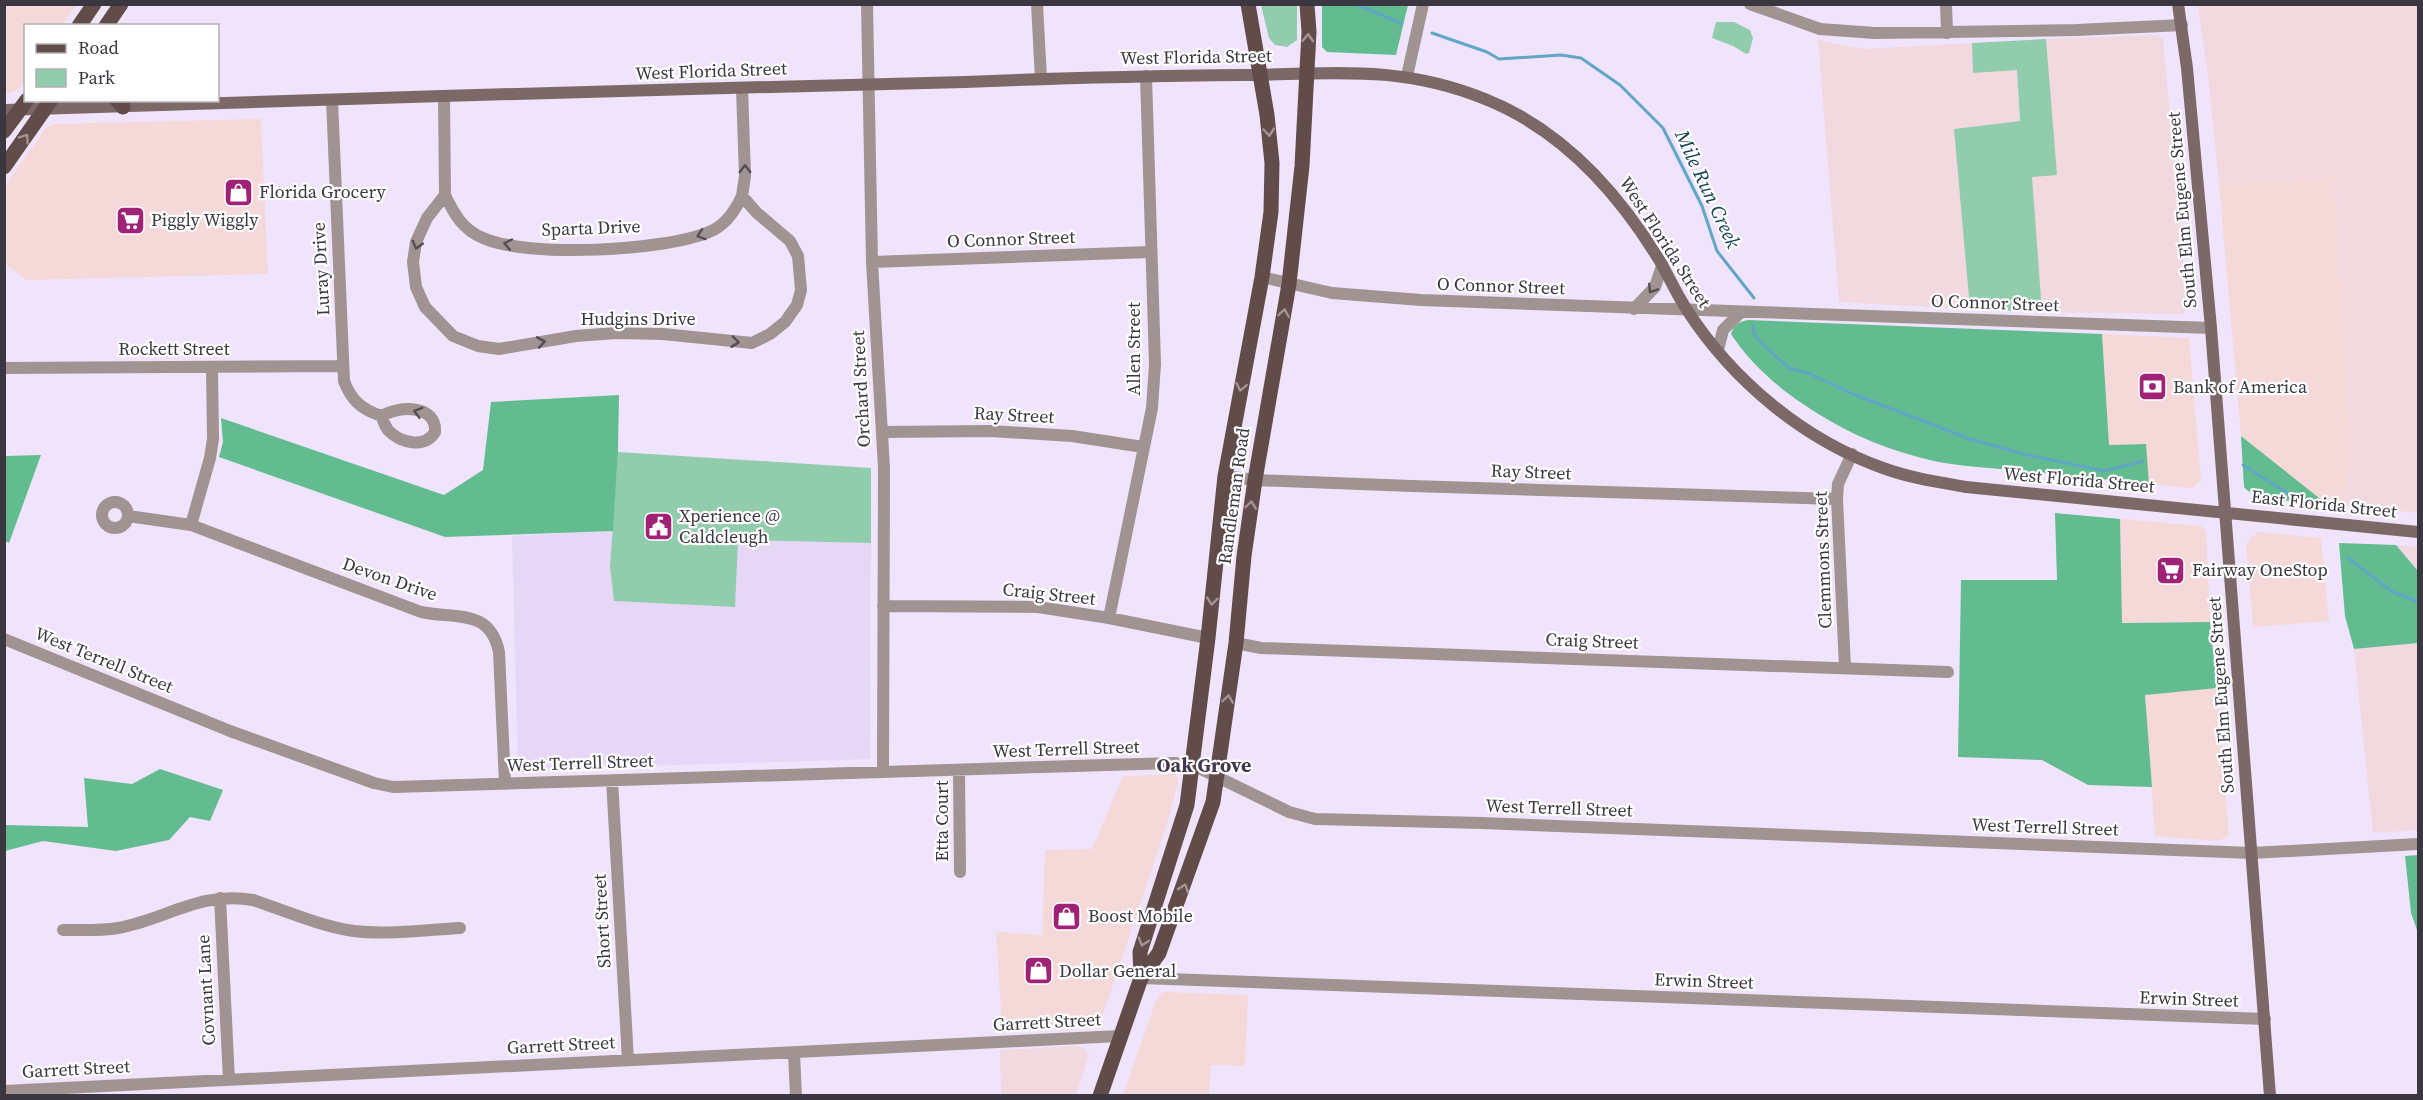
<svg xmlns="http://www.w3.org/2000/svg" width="2423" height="1100" viewBox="0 0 2423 1100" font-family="'Source Serif 4',serif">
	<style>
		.commercial { fill: #f4d9d8 }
		.industrial { fill: #f2d8df }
		.built { fill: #e6d7f7 }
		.green { fill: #91ccac }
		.forest { fill: #63bc90 }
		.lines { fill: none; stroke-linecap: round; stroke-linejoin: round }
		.stream { stroke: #61a6c4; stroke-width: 3 }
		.street { stroke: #a09391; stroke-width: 12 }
		.secondary { stroke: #7c6967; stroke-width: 12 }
		.primary { stroke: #624c4a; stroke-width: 15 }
		.oneway { stroke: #a19492 }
		.oneway2 { stroke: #544e54 }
		.labels { text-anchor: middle; stroke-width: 4.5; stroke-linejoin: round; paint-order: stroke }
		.street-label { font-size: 18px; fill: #3b3740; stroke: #fff }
		.poi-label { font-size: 18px; fill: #3b3740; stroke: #fff; text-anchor: start }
		.water-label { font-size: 20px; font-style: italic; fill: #144151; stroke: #fff }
		.neighbourhood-label { font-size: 20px; font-weight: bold; fill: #42384c; stroke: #fff }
	</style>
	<rect width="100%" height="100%" fill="#f0e4fd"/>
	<path class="commercial" d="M 4,5 L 76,5 L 62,25 L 26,26 L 25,76 L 23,84 L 16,91 L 5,94 Z
		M 261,119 L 268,274 L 27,280 L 5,264 L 5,186 L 46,128 L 54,124 Z
		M 2335,177 L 2348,408 L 2352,432 L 2348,485 L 2342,505 L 2323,501 L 2241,436 L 2219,184 Z
		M 2102,334 L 2189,338 L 2201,480 L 2193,488 L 2149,484 L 2146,444 L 2109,445 Z
		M 2120,519 L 2201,526 L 2206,531 L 2210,622 L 2121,623 Z
		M 2259,532 L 2321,538 L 2329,621 L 2253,627 L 2246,545 L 2250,538 Z
		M 2217,688 L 2229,835 L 2219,841 L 2155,836 L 2145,694 Z
		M 1175,774 L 1179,779 L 1168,821 L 1100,1023 L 1096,1025 L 1002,1028 L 996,932 L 1042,935 L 1045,850 L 1092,849 L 1123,776 Z
		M 1163,992 L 1248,995 L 1245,1066 L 1211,1065 L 1209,1095 L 1123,1095 L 1157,998 Z"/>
	<path class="industrial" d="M 2198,5 L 2418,5 L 2418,513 L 2342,505 L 2348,485 L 2352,432 L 2348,408 L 2335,177 L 2219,184 L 2209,85 Z
		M 2157,35 L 2163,39 L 2188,308 L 2182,314 L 2042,312 L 2031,177 L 2056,174 L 2046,39 Z
		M 1818,40 L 1864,49 L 1972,43 L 1973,73 L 2017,69 L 2020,122 L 1954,129 L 1970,309 L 1839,302 Z
		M 2396,545 L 2418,547 L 2418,571 Z
		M 2418,643 L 2418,830 L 2373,833 L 2354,649 Z
		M 1077,1046 L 1085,1049 L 1089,1056 L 1076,1095 L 1001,1095 L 1000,1050 Z"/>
	<path class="built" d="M 613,531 L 610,567 L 614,601 L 734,607 L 738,540 L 871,543 L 870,759 L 518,770 L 512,536 Z"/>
	<path class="green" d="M 1261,5 L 1297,5 L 1297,40 L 1287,47 L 1275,45 L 1269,38 Z
		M 1716,22 L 1734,22 L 1750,30 L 1753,38 L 1749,53 L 1746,54 L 1733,46 L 1712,38 Z
		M 2046,39 L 2057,175 L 2032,177 L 2042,312 L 1970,309 L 1954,129 L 2020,121 L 2017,70 L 1973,73 L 1972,43 Z
		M 618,452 L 871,468 L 871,543 L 738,540 L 735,607 L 614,601 L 610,567 Z"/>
	<path class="forest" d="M 1322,5 L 1408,5 L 1396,55 L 1327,52 L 1322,47 Z
		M 1748,320 L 2102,334 L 2109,445 L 2146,444 L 2149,484 C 2103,479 2058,475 2013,470 C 1981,467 1949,466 1918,457 C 1876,446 1838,428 1803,404 C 1775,385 1749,362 1731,334 C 1734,325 1738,322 1748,320 Z
		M 619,395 L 618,452 L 613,531 L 445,537 L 219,457 L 223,442 L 221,418 L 444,495 L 483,470 L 491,402 Z
		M 2241,436 L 2323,501 L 2316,503 C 2299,501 2254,501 2244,487 Z
		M 41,455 L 9,543 L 5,541 L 5,456 Z
		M 2055,513 L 2120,519 L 2122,623 L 2210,622 L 2217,688 L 2145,695 L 2152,787 L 2088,785 L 2042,760 L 1958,757 L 1961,580 L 2057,580 Z
		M 2339,543 L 2396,545 L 2418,571 L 2418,643 L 2354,649 L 2345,616 Z
		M 160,769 L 223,790 L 210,821 L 190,817 L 169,840 L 116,851 L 43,841 L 5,851 L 5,825 L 88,827 L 84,778 L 132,784 Z
		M 2418,855 L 2418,933 L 2411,913 L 2405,856 Z"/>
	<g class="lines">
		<path class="stream" d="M 1355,4 L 1401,23
			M 1432,33 L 1487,52 L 1499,59 L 1561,55 L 1581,58 L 1620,85 L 1663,128 L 1702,206 L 1717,251 L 1754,298
			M 1753,325 L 1753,331 L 1759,341 L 1789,368 L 1810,374 L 1853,394 L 1970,439 L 2028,455 L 2104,471 L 2143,461
			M 2243,465 L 2295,498
			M 2348,558 L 2391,591 L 2418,602"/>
		<path class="street" d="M 867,4 L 872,262 L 884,468 L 883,772
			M 1037,4 L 1041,79
			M 1750,4 L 1820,29 L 1875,33 L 2077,30 L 2182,25
			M 1946,4 L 1947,33
			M 1407,76 L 1423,4
			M 444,96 L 445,195 L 427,218 L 416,242 L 413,262 L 416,287 L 425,307 L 453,336 L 478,346 L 499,349 L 576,336 L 616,333 L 663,334 L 752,343 L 770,334 L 785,322 L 797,305 L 801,290 L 798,256 L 790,241 L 757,213 L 742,196 L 745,176 L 742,88
			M 332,100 L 344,381 C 351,400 362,410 382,416 C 399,405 437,405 435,432 C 425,449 400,443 388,430 C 385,426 383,421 382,416
			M 445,195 C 454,214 463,230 483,238 C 528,258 664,251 709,232 C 725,226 735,211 742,196
			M 872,262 L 1150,252
			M 1262,277 L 1332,293 L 1421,300 L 2211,328
			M 1634,309 L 1655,287 L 1662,266
			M 1718,350 L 1723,330 L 1741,312
			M 4,368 L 343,366
			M 882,432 L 990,431 L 1072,436 L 1143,447
			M 1225,476 L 1255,480 L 1411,486 L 1837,499
			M102 515a13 13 0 1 1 26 0a13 13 0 1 1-26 0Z
			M 128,516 L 191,525 L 421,612 C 455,619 490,608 499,652 L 505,783
			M 191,525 L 210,458 L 213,439 L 212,367
			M 883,606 L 1038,607 L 1109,618 L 1208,638
			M 1109,618 L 1152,408 L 1155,364 L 1146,76
			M 4,639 L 230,731 L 374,783 L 393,787 L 1174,763 L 1193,765 L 1289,812 L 1315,819 L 1482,823 L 2252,853 L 2418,844
			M 1236,643 L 1261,648 L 1948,672
			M 1845,667 L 1837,499 L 1838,484 L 1852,454
			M 959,770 L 960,872
			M 612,780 L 628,1060
			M 220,898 L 229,1080
			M 63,930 C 81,930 100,931 118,928 C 167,919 199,891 253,900 C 286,911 320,926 354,931 C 388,935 425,930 460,928
			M 1141,978 L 2265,1019
			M 794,1053 L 796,1096
			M 4,1091 L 1120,1036"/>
		<path class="secondary" d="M 2178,4 L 2187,68 L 2211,328 L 2270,1096
			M 4,110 C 150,106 296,101 442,96 C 616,90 791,87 965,82 C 1058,78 1150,76 1243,75 C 1332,74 1398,64 1485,99 C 1563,130 1619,193 1661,263 C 1670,279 1677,295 1687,310 C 1733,381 1804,440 1883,468 C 1910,478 1938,482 1966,487 L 2418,532"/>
		<path class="primary" d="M 79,26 L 94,4
			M 106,26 L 121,4
			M 117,100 L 123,107
			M 4,131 L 27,100
			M 4,167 L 51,100
			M 1141,978 L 1140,952 L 1187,805 L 1208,638 L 1225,476 L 1262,277 L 1271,212 L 1272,163 L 1267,115 L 1248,4
			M 1100,1096 L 1141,978 L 1159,953 L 1213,802 L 1236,643 L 1244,556 L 1255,480 L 1289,284 L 1302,166 L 1309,32 L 1307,4"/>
	</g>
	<defs><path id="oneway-chevron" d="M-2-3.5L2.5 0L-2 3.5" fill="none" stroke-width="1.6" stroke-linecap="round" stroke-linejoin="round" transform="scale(1.5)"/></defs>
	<g class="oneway">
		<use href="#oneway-chevron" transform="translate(1308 38) rotate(-88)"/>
		<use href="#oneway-chevron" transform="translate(1269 132) rotate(85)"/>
		<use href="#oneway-chevron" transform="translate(25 138) rotate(-55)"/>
		<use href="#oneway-chevron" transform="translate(1284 313) rotate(-81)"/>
		<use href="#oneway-chevron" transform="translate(1241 387) rotate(101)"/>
		<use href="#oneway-chevron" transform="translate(1251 505) rotate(-82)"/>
		<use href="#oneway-chevron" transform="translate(1212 601) rotate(96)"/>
		<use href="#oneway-chevron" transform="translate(1228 699) rotate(-82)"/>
		<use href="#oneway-chevron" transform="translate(1184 888) rotate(-71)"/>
		<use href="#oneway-chevron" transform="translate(1143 942) rotate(107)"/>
	</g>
	<g class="oneway2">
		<use href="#oneway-chevron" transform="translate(745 169) rotate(-90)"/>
		<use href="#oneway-chevron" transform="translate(701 235) rotate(162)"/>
		<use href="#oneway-chevron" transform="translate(508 244) rotate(-168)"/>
		<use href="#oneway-chevron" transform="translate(417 245) rotate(105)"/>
		<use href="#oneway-chevron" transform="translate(1652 289) rotate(123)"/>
		<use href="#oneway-chevron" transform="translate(541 342) rotate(-10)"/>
		<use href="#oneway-chevron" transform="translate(735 342) rotate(7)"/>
		<use href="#oneway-chevron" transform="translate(418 412) rotate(-164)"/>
	</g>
	<defs>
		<symbol id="shop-square" viewBox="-11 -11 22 22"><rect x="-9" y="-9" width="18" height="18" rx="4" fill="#9f2277" stroke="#fff"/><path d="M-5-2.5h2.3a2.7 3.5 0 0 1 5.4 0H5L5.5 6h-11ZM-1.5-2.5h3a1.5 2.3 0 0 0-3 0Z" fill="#fff"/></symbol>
		<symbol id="supermarket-square" viewBox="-11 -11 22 22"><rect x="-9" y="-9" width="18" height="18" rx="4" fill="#9f2277" stroke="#fff"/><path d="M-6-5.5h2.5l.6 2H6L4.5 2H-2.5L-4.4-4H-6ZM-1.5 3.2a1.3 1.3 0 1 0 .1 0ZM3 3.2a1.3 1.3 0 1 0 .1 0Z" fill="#fff"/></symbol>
		<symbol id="bank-square" viewBox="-11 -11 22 22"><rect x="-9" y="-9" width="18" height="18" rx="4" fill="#9f2277" stroke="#fff"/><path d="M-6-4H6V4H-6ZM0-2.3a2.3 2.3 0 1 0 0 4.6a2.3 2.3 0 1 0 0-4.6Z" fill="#fff"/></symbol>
		<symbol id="civic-square" viewBox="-11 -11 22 22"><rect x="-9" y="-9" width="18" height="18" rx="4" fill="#9f2277" stroke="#fff"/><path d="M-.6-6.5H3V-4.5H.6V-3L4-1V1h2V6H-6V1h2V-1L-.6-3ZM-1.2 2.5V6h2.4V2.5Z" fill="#fff"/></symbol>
	</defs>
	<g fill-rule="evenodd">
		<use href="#shop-square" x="222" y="176" width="33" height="33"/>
		<use href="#supermarket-square" x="114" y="204" width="33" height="33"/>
		<use href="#bank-square" x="2136" y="370" width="33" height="33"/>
		<use href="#civic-square" x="642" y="510" width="33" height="33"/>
		<use href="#supermarket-square" x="2154" y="554" width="33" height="33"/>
		<use href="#shop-square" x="1050" y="900" width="33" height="33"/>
		<use href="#shop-square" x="1022" y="954" width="33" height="33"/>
	</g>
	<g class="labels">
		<g class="street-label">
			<text transform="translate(1196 57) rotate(-1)" y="6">West Florida Street</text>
			<text transform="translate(711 71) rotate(-2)" y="6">West Florida Street</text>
			<text transform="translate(2182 210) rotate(-95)" y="6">South Elm Eugene Street</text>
			<text transform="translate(591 228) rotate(-2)" y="6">Sparta Drive</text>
			<text transform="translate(1011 239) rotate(-2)" y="6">O Connor Street</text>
			<text transform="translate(1665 242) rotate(57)" y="6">West Florida Street</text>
			<text transform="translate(321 269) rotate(-93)" y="6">Luray Drive</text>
			<text transform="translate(1501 286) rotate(2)" y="6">O Connor Street</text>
			<text transform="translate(1995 303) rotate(2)" y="6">O Connor Street</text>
			<text x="638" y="325">Hudgins Drive</text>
			<text x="174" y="355">Rockett Street</text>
			<text transform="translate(1134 349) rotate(-90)" y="6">Allen Street</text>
			<text transform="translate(861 389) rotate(-93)" y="6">Orchard Street</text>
			<text transform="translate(1014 415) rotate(3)" y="6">Ray Street</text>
			<text transform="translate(1531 472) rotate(2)" y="6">Ray Street</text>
			<text transform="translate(2079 480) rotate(5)" y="6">West Florida Street</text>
			<text transform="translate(1234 496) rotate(-82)" y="6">Randleman Road</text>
			<text transform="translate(2324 504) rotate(6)" y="6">East Florida Street</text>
			<text transform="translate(1823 560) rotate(-92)" y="6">Clemmons Street</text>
			<text transform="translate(390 579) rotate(19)" y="6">Devon Drive</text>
			<text transform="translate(1049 594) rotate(6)" y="6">Craig Street</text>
			<text transform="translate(1592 641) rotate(2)" y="6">Craig Street</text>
			<text transform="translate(104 660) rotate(22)" y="6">West Terrell Street</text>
			<text transform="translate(2221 695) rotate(-94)" y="6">South Elm Eugene Street</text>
			<text transform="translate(1066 749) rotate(-2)" y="6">West Terrell Street</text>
			<text transform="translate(580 763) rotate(-2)" y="6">West Terrell Street</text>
			<text transform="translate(1559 808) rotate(2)" y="6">West Terrell Street</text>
			<text transform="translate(942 821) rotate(-90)" y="6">Etta Court</text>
			<text transform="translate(2045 827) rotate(2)" y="6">West Terrell Street</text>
			<text transform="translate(602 921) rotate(-93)" y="6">Short Street</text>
			<text transform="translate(1704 981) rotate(2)" y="6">Erwin Street</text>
			<text transform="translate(206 990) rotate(-93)" y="6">Covnant Lane</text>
			<text transform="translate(2189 999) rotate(2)" y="6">Erwin Street</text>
			<text transform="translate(1047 1022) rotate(-3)" y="6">Garrett Street</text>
			<text transform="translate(561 1045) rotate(-3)" y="6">Garrett Street</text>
			<text transform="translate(76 1069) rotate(-3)" y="6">Garrett Street</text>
		</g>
		<g class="poi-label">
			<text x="259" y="198">Florida Grocery</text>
			<text x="151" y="226">Piggly Wiggly</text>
			<text x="2173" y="393">Bank of America</text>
			<text x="679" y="522">Xperience @<tspan x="679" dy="21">Caldcleugh</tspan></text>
			<text x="2192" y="576">Fairway OneStop</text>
			<text x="1088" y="922">Boost Mobile</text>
			<text x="1059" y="977">Dollar General</text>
		</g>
		<g class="water-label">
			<text transform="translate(1708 189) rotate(65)" y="7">Mile Run Creek</text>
		</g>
		<g class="neighbourhood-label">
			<text x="1204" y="772">Oak Grove</text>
		</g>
	</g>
	<rect width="2423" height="1100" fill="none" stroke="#3b3740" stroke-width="12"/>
	<rect x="24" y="24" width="195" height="78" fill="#ffffff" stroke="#b1afb3" stroke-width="1.5"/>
	<rect x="36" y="44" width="30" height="9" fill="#624c4a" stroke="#b1afb3" stroke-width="1.5"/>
	<text x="78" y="54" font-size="18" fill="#3b3740">Road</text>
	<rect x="36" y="69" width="30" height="18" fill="#91ccac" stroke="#b1afb3" stroke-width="1.5"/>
	<text x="78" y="84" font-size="18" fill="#3b3740">Park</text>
</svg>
